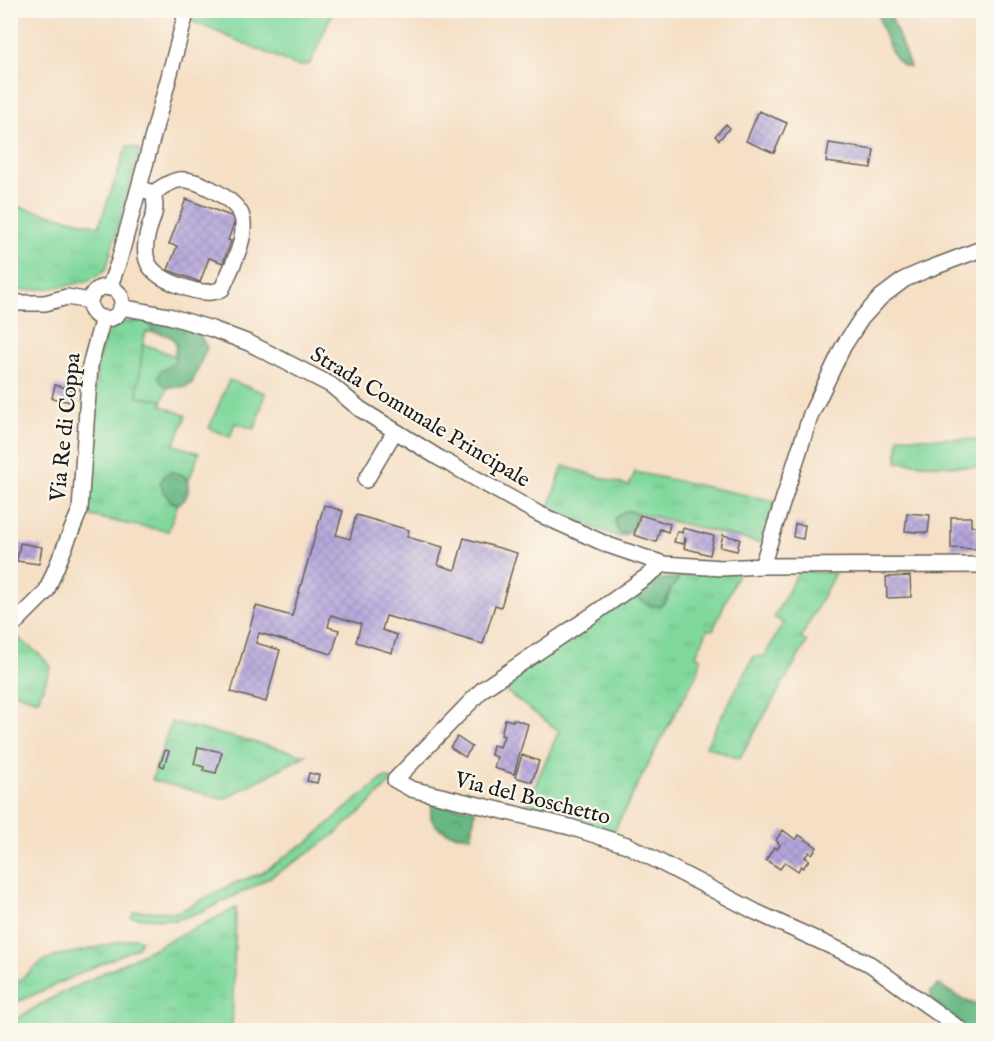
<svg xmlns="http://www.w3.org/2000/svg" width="994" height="1041" viewBox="0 0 994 1041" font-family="'IM FELL English',serif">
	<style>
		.grass { fill: url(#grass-tufts); stroke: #4e7a5c; stroke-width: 1.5 }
		.forest { fill: url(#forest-crowns); stroke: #426a50; stroke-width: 1.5 }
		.garden { fill: #80d89c; stroke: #4e7a5c; stroke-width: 1.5 }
		.building { fill: url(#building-cross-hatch) }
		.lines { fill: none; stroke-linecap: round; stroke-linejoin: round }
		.minor-casing { stroke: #686057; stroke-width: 18 }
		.minor { stroke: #fff; stroke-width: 15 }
		.labels { text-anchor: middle; stroke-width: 4.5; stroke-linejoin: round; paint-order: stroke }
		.street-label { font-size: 22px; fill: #1c1c1c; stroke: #fbf7ec }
	</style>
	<defs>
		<pattern id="grass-tufts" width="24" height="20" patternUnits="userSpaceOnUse" patternTransform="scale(1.5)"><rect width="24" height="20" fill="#80d89c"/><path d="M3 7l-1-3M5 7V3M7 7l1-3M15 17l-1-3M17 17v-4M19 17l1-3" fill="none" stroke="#6eb986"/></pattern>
		<pattern id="forest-crowns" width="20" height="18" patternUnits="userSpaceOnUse" patternTransform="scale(1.5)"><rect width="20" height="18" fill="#68b884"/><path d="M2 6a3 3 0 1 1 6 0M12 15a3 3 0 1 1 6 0" fill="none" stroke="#55956b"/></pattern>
		<pattern id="building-cross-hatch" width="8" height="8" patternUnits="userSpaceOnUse" patternTransform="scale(1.5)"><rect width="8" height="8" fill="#b4a6db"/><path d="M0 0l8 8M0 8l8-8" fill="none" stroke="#9a8ebb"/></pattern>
	</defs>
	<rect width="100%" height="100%" fill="#fbf7ec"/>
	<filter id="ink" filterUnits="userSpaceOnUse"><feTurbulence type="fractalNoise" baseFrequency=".0167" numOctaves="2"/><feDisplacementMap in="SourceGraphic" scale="12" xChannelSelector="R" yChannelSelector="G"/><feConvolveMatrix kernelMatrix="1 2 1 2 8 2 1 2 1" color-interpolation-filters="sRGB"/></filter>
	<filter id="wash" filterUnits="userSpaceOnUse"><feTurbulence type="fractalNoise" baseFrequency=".008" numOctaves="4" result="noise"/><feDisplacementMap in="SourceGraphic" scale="24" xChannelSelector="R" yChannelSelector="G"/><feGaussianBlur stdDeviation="1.35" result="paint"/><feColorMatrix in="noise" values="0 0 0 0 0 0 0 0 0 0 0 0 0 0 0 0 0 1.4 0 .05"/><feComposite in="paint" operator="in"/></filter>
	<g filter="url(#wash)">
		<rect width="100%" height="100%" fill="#f5dfc5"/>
		<path class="grass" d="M 127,146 L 140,149 L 106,269 C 104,271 102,273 99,275 C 82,287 32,291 11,290 L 11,205 L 99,226 Z
			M 147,319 L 153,332 L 146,332 L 143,344 L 138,397 L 163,400 L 161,405 L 186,416 L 174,445 L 199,453 L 188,482 L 184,476 L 172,502 L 178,504 L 168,531 L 126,524 L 87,515 L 97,364 L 104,339 L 113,328 L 122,323 Z
			M 899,437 L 983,440 L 983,468 L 897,462 Z
			M 563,466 L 629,486 L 635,472 L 775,501 L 760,543 L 631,511 L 626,511 L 620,534 L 624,535 L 619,537 L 548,510 Z
			M 739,571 L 713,630 L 708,629 L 696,655 L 701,658 L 698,672 L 659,743 L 612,835 L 524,810 L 559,731 L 500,687 L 518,671 L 638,592 L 639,599 C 647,605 660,611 667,600 C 668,597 669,593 670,590 C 673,585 677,582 679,577 L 691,573 Z
			M 799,571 L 835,573 L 801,638 L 807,642 L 739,759 L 706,746 L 754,656 L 764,657 L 783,623 L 774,617 Z
			M 13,634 L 39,654 L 51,667 L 38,700 L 11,691 L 10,637 Z
			M 171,722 L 306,755 L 224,799 L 152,780 Z
			M 385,777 L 393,780 L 364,809 L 334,835 L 301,858 L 257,885 L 203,911 L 176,920 L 131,917 L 133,913 L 138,911 L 178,912 L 235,883 L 262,873 L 300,846 L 307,843 L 345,809 Z
			M 236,908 L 232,1030 L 11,1030 L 11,1022 L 50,999 Z
			M 135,938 L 141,940 L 138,947 L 11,1005 L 11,987 L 42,962 L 59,955 L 82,951 Z"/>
		<path class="forest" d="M 877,11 L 889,11 L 910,67 C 906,66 903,66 901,64 C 889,55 881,24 877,11 Z
			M 147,319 L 195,328 L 207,347 L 192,383 L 187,387 L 168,387 L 163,385 L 158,377 L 161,371 L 174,363 C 177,339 178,336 153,332 Z
			M 170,472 C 201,470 187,517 169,499 C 164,494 162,490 160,483 L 164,476 Z
			M 626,511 L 634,512 L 638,517 C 636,525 632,532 624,535 L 617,531 L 615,519 L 621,513 Z
			M 679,577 C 677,582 673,585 670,590 C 669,593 668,597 667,600 C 660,611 647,605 639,599 L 638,592 C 648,578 664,580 679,577 Z
			M 432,803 L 475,810 L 472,836 C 459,836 435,833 431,817 C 430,813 432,807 432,803 Z
			M 939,985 C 954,993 966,1005 983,1004 L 983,1030 L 952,1030 L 930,1005 L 931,991 Z"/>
		<path class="garden" d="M 193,11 L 333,11 L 310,64 L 298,66 L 189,20 Z
			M 143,344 L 175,356 L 174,363 L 161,371 L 158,377 L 163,385 L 168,387 L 163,400 L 137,397 Z
			M 229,380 L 265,393 L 255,429 L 235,423 L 230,437 L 209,428 Z"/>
		<g id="blocks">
			<path class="building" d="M 759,111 L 787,123 L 774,153 L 746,141 Z
				M 726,124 L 730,128 L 719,140 L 715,136 Z
				M 829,143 L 874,150 L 871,168 L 826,162 Z
				M 186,199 L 236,218 L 228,240 L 231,241 L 223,263 L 209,258 L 200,282 L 168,270 L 177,246 L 169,244 Z
				M 55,385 L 74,390 L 71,402 L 52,398 Z
				M 324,505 L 343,511 L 336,535 L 350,539 L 356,515 L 409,530 L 407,537 L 443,547 L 438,565 L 455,570 L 464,538 L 517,553 L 501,607 L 495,605 L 483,644 L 386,616 L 382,630 L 397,635 L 392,653 L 356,642 L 361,624 L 331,615 L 328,627 L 339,630 L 332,654 L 259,633 L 256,643 L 280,650 L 266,702 L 231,692 L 256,606 L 292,616 Z
				M 907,513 L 930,515 L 928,533 L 905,531 Z
				M 640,515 L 670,524 L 668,532 L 660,529 L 656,542 L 634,535 Z
				M 951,517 L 971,517 L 971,526 L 976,526 L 976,549 L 951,548 Z
				M 795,524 L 805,525 L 803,539 L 793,537 Z
				M 683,528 L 714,536 L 710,555 L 684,548 L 686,539 L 685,538 L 683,544 L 674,542 L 677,531 L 682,533 Z
				M 723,535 L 740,539 L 737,551 L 720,547 Z
				M 20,543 L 42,547 L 39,564 L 17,561 Z
				M 910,576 L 911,597 L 887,598 L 886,577 Z
				M 505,719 L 513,721 L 513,719 L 528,724 L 514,774 L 494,768 L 497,757 L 491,755 L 493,745 L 500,747 L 504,736 L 501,735 Z
				M 457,737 L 472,747 L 465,757 L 450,747 Z
				M 198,747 L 222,752 L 216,773 L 203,770 L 204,767 L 194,764 Z
				M 165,750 L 169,751 L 164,767 L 160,765 Z
				M 522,755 L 539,761 L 532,782 L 515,777 Z
				M 309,773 L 319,775 L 317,783 L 307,781 Z
				M 783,830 L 796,840 L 799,835 L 817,847 L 812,854 L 809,852 L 805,857 L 809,860 L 803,868 L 801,866 L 798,871 L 785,862 L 780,869 L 766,860 L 774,847 L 777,849 L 780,845 L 776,840 Z"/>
		</g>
	</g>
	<g filter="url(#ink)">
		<use href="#blocks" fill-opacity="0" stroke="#686057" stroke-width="1.5"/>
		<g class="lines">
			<defs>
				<path id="minor" d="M 139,188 L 153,193 C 161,188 168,182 178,180 C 195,177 233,198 241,214 C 242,217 243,220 243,223 C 245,243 230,270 222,289 C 210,295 193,291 181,286 C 150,275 139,262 149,229 C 151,222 155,214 155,207 C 155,202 154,197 153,193
					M90 303a16 16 0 1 1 32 0a16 16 0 1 1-32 0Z
					M 109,288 L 119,261 L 187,10
					M 10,303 L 45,303 L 67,297 L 90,301
					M 121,307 L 169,316 L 212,329 L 249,343 L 331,385 L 360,409 L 439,458 L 539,514 L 608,545 L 664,564 L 722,568 L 762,566 L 984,565
					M 366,480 L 395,431
					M 664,564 L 591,616 L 483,689 L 395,780 L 411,789 L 570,827 L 627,845 L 756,912 L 870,964 L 961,1030
					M 762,566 L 811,414 L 843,347 L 861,319 L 881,297 L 905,279 L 926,270 L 984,248
					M 10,628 L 46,592 L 80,510 L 90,366 L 93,354 L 103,318"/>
			</defs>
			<use href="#minor" class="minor-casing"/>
			<use href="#minor" class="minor"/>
		</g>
	</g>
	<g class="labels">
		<g class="street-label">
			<text transform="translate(421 416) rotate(31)" y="8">Strada Comunale Principale</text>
			<text transform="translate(64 427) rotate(-84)" y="8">Via Re di Coppa</text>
			<text transform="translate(533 797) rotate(14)" y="8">Via del Boschetto</text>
		</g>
	</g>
	<rect width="994" height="1041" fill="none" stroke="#fbf7ec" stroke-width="36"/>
</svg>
